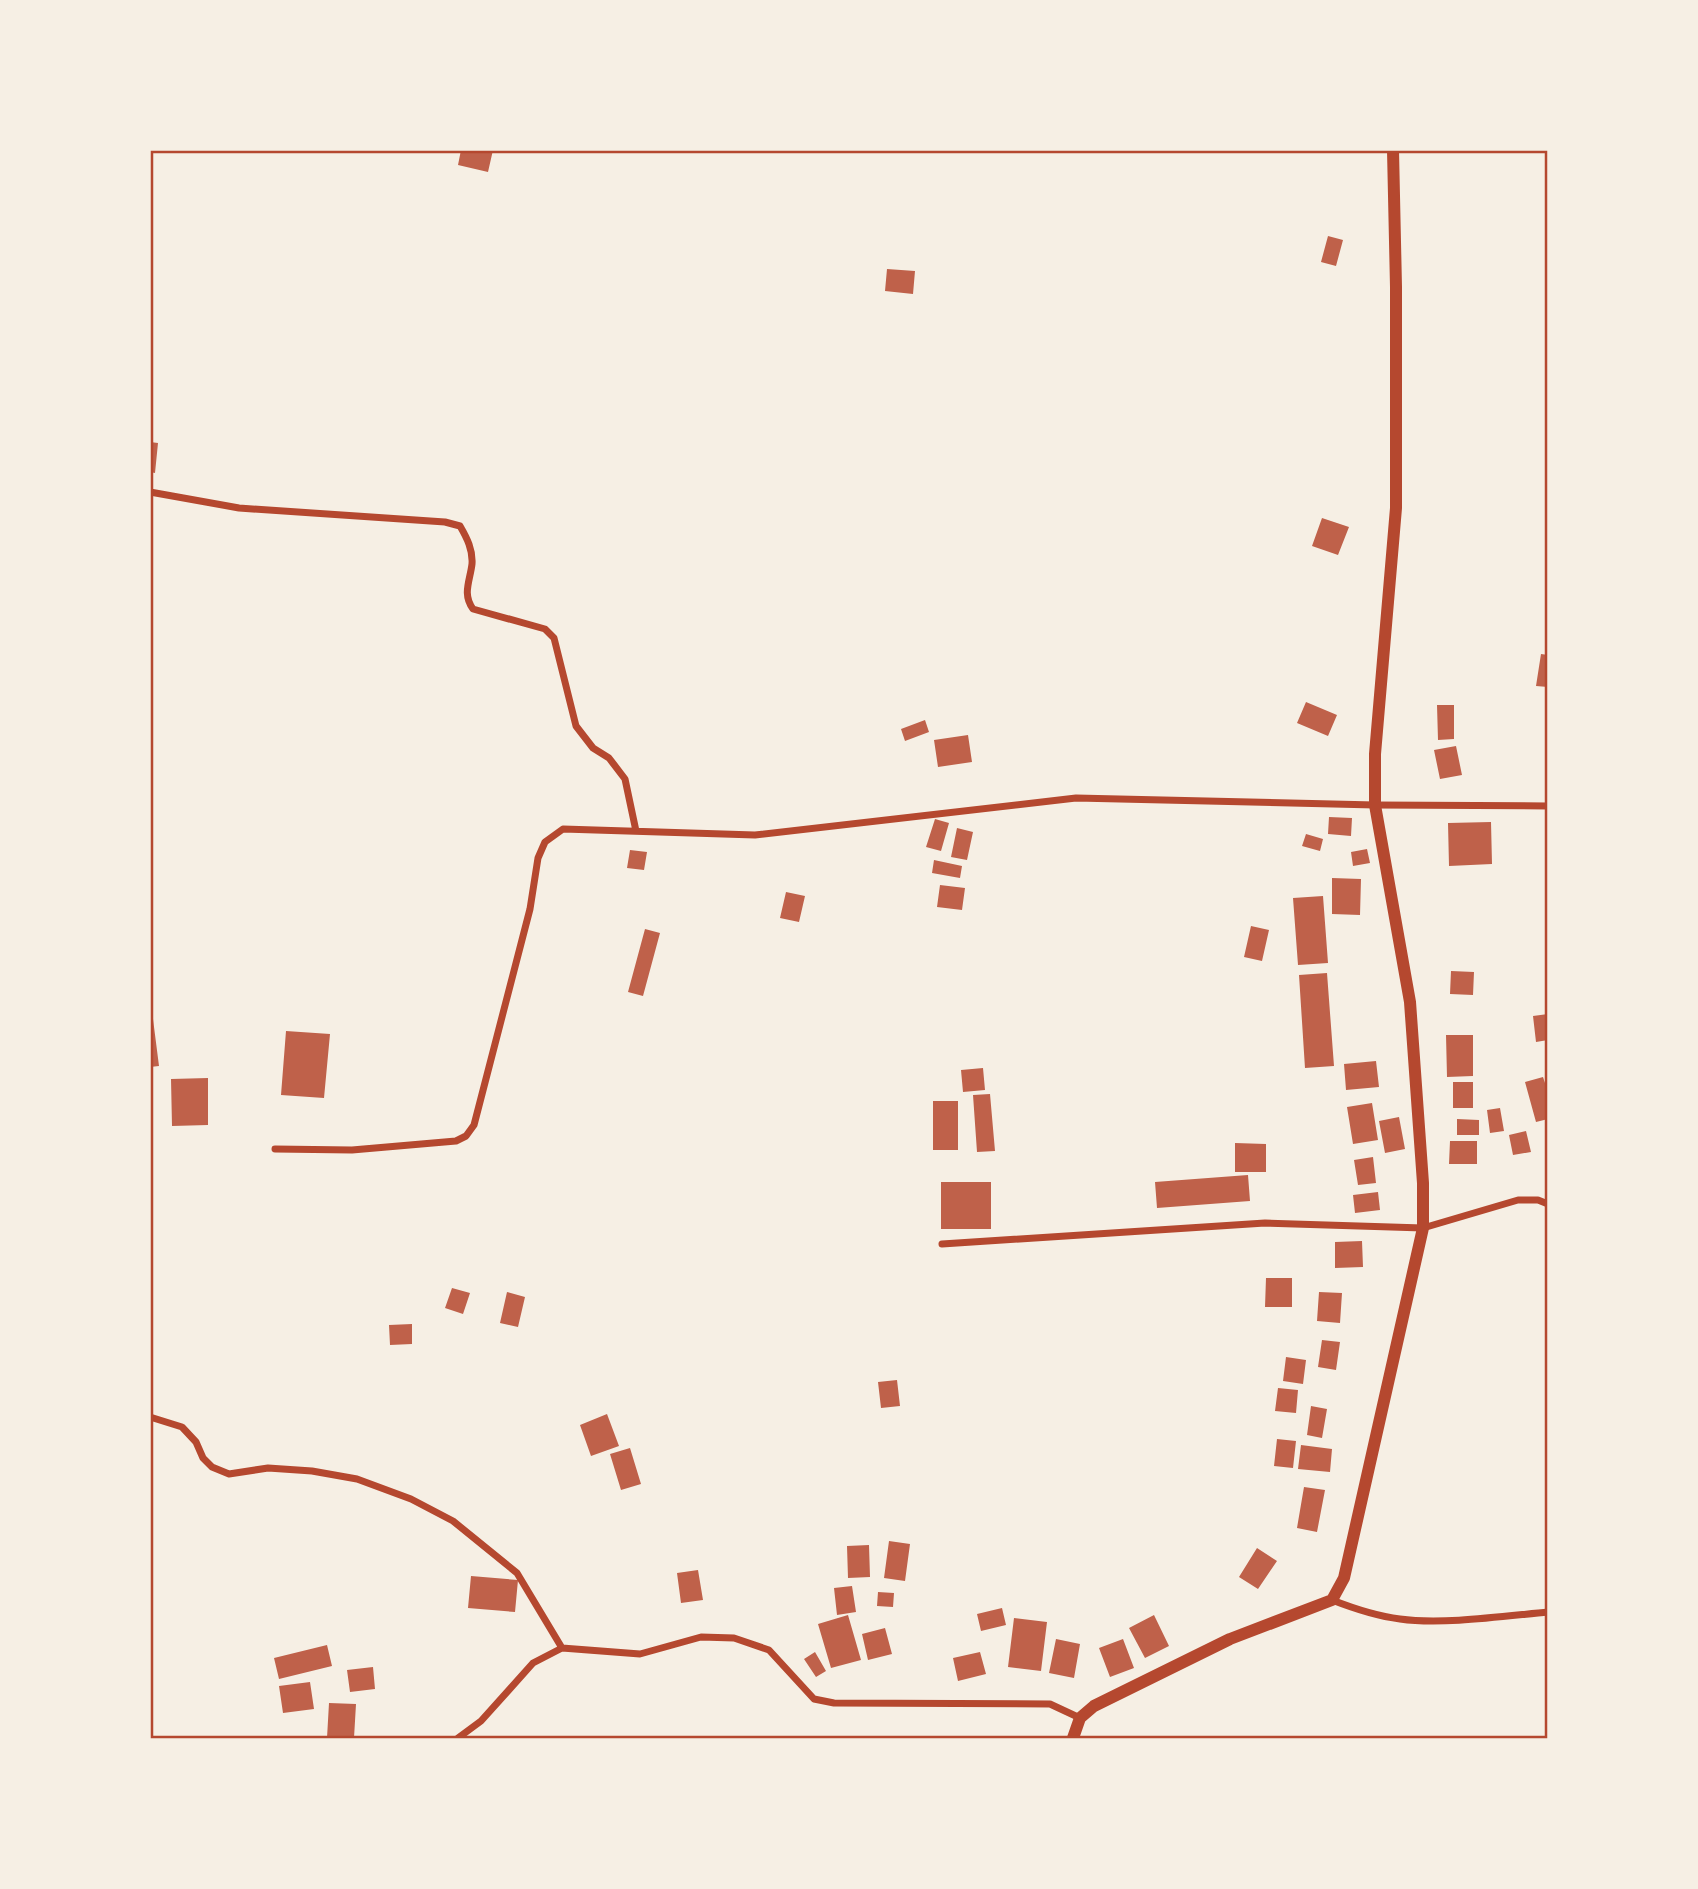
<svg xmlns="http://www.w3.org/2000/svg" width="1698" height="1889" viewBox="0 0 1698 1889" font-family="Arial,sans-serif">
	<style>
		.building { fill: #bf614a }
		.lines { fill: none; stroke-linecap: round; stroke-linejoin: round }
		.minor { stroke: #b5482f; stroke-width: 7 }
		.tertiary { stroke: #b5482f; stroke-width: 12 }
		.neatline { fill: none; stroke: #b5482f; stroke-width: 2.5 }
	</style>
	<rect width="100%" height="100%" fill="#f6efe4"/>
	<path class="building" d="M 461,150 L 493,150 L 488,172 L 458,165 Z
		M 1328,236 L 1343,240 L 1336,266 L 1321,262 Z
		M 887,269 L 915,271 L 913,294 L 885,291 Z
		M 150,442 L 158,443 L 155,473 L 150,472 Z
		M 1322,518 L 1349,527 L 1338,555 L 1312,546 Z
		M 1541,654 L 1548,655 L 1548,687 L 1536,686 Z
		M 1306,702 L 1337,715 L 1328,736 L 1297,723 Z
		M 1437,705 L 1454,705 L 1454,739 L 1438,740 Z
		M 925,720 L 929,732 L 905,741 L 901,729 Z
		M 968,735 L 972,762 L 938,767 L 934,740 Z
		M 1456,746 L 1462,775 L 1440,779 L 1434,750 Z
		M 1329,817 L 1352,818 L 1351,836 L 1328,834 Z
		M 935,819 L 949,823 L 941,851 L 926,847 Z
		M 1491,822 L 1492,864 L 1449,866 L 1448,823 Z
		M 957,828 L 973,832 L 967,860 L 951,857 Z
		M 1306,834 L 1323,839 L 1320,851 L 1302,846 Z
		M 1367,849 L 1370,863 L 1353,866 L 1351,852 Z
		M 630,850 L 647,852 L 644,870 L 627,868 Z
		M 934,860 L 962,866 L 960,878 L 932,873 Z
		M 1332,878 L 1361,879 L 1360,915 L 1332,914 Z
		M 940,885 L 965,888 L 962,910 L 937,907 Z
		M 786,892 L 805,896 L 799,922 L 780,918 Z
		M 1323,896 L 1328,963 L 1298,965 L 1293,898 Z
		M 1251,926 L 1269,930 L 1262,961 L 1244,957 Z
		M 645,929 L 660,933 L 643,996 L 628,992 Z
		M 1451,971 L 1474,972 L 1473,995 L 1450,994 Z
		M 1327,973 L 1334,1066 L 1305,1068 L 1299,975 Z
		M 1548,1014 L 1548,1040 L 1536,1042 L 1533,1016 Z
		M 153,1019 L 159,1066 L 150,1067 L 150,1020 Z
		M 286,1031 L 330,1034 L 324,1098 L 281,1095 Z
		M 1446,1035 L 1473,1035 L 1473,1076 L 1447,1077 Z
		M 1376,1061 L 1379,1087 L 1346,1090 L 1344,1064 Z
		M 983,1068 L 985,1090 L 963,1092 L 961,1070 Z
		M 1543,1077 L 1548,1092 L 1548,1119 L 1536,1122 L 1525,1082 Z
		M 208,1078 L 208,1125 L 172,1126 L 171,1079 Z
		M 1453,1082 L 1473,1082 L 1473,1108 L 1453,1108 Z
		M 990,1094 L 995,1151 L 977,1152 L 973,1095 Z
		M 933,1101 L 958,1101 L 958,1150 L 933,1150 Z
		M 1372,1103 L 1378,1140 L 1353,1144 L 1347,1107 Z
		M 1500,1108 L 1504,1131 L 1490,1133 L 1487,1110 Z
		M 1399,1117 L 1405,1149 L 1385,1153 L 1379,1121 Z
		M 1457,1119 L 1479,1120 L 1479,1135 L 1457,1135 Z
		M 1526,1131 L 1531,1152 L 1513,1155 L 1509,1135 Z
		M 1450,1141 L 1477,1141 L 1477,1164 L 1449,1164 Z
		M 1235,1143 L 1266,1144 L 1266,1172 L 1235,1172 Z
		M 1373,1157 L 1376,1183 L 1358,1185 L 1354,1160 Z
		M 1248,1175 L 1250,1201 L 1157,1208 L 1155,1182 Z
		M 941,1182 L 991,1182 L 991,1229 L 941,1229 Z
		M 1378,1192 L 1380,1210 L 1355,1213 L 1353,1195 Z
		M 1362,1241 L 1363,1267 L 1335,1268 L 1335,1242 Z
		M 1266,1278 L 1292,1278 L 1292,1307 L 1265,1307 Z
		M 452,1288 L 470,1293 L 463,1314 L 445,1308 Z
		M 507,1292 L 525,1297 L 518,1327 L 500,1323 Z
		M 1319,1292 L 1342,1293 L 1340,1323 L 1317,1321 Z
		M 412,1324 L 412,1344 L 390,1345 L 389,1325 Z
		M 1322,1340 L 1340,1342 L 1336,1370 L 1318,1367 Z
		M 1286,1357 L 1306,1360 L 1303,1384 L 1283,1381 Z
		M 897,1380 L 900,1406 L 881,1408 L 878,1382 Z
		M 1278,1388 L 1298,1390 L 1296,1413 L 1275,1411 Z
		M 1311,1406 L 1327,1409 L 1322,1438 L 1307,1435 Z
		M 607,1414 L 619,1446 L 591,1456 L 580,1425 Z
		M 1277,1439 L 1296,1441 L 1293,1468 L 1274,1466 Z
		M 1301,1445 L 1332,1449 L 1330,1472 L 1298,1469 Z
		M 630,1448 L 641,1484 L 621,1490 L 610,1454 Z
		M 1304,1487 L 1325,1490 L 1317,1532 L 1297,1528 Z
		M 889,1541 L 910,1544 L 905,1581 L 884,1578 Z
		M 869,1545 L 870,1577 L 848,1578 L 847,1546 Z
		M 1257,1548 L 1277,1561 L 1258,1589 L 1239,1577 Z
		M 698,1570 L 703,1600 L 681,1603 L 677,1573 Z
		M 471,1576 L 518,1580 L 515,1612 L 468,1608 Z
		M 852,1586 L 856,1612 L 837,1615 L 834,1588 Z
		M 878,1592 L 894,1593 L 893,1607 L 877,1606 Z
		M 1002,1608 L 1006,1625 L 981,1631 L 977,1614 Z
		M 848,1615 L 861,1660 L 831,1668 L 818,1624 Z
		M 1154,1615 L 1169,1646 L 1145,1658 L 1129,1628 Z
		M 1014,1618 L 1047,1622 L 1041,1671 L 1008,1667 Z
		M 885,1628 L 892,1654 L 868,1660 L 862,1634 Z
		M 1056,1639 L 1080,1644 L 1074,1678 L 1049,1673 Z
		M 1123,1639 L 1134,1668 L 1110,1677 L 1099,1648 Z
		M 327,1645 L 332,1666 L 279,1679 L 274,1658 Z
		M 815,1652 L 826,1671 L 816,1677 L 804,1659 Z
		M 980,1652 L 986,1674 L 958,1681 L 953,1658 Z
		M 373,1667 L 375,1689 L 350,1692 L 347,1670 Z
		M 310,1682 L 314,1709 L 283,1713 L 279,1686 Z
		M 329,1703 L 356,1704 L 354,1738 L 327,1738 Z"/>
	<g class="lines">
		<path class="minor" d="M 150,492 L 239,508 L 445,522 L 460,526 C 467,538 473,550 472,564 C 470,581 462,594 473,609 L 545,629 L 554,638 L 576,726 L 593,748 L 609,758 L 625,779 L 636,831
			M 275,1149 L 352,1150 L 456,1141 L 466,1136 L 474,1125 L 530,909 L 538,858 L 545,842 L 563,829 L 755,835 L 1076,798 L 1375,805 L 1548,806
			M 942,1244 L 1265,1223 L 1423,1228 L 1518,1200 L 1538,1200 L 1548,1204
			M 150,1417 L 182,1427 L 196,1442 L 203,1458 L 212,1467 L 229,1474 L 268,1468 L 312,1471 L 357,1479 L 411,1499 L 453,1521 L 517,1573 L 562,1648
			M 1332,1600 C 1355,1609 1376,1616 1400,1619 C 1442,1625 1505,1616 1548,1612
			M 458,1738 L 481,1721 L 533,1663 L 562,1648 L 640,1654 L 701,1637 L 734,1638 L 769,1650 L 814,1699 L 834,1703 L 1050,1704 L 1080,1718"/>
		<path class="tertiary" d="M 1073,1738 L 1080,1718 L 1094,1706 L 1230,1639 L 1332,1600 L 1344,1578 L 1423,1228 L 1423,1183 L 1410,1002 L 1375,805 L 1375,754 L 1396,508 L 1396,287 L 1393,150"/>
	</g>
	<rect width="1698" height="1889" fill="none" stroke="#f6efe4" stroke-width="304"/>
	<rect x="152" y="152" width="1394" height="1585" class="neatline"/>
</svg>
